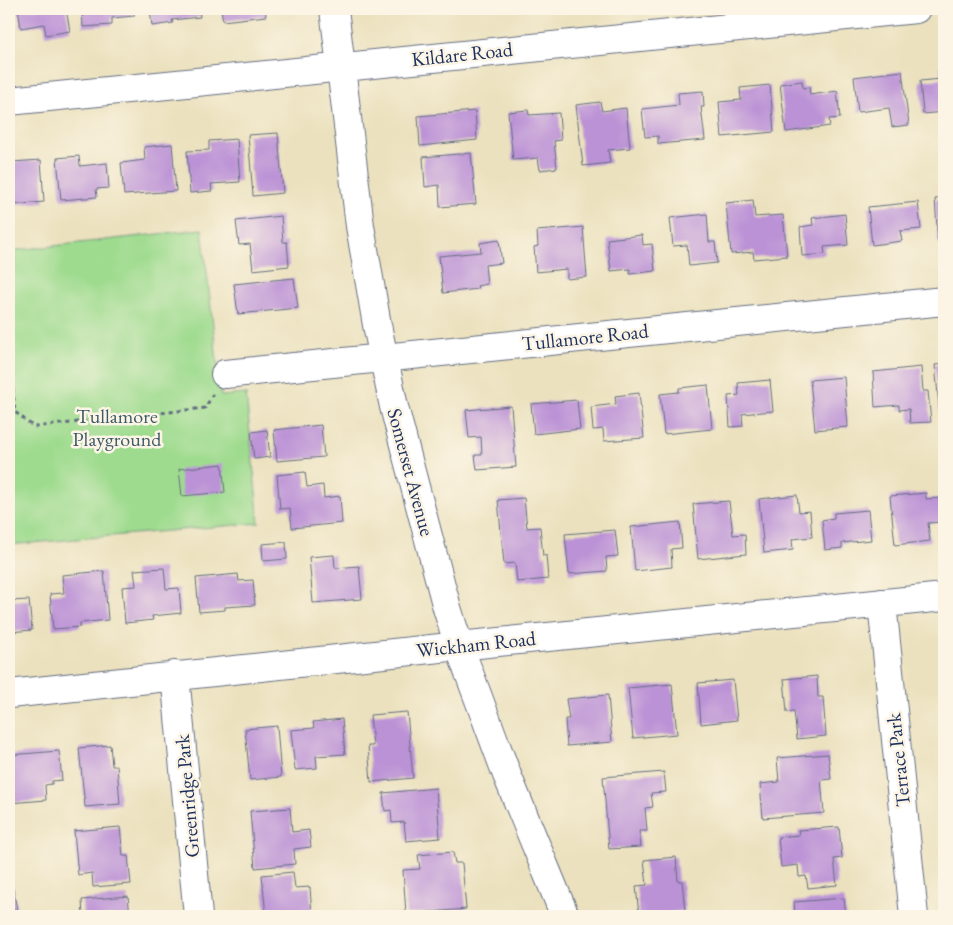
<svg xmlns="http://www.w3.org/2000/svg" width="953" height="925" viewBox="0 0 953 925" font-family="'EB Garamond',serif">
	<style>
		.green { fill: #9fdb8f; stroke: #5d8576 }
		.building { fill: #bb92d6 }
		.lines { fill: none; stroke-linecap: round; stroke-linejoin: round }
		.minor-casing { stroke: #646d80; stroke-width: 30 }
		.path { stroke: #646d80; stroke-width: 3; stroke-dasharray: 4 4; stroke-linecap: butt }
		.minor { stroke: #fff; stroke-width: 28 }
		.labels { text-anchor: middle; stroke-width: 5; stroke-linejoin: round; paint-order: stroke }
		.street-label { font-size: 20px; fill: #1b2f5e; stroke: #fcf5e5 }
		.park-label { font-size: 20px; fill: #3c5a6a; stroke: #fcf5e5 }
	</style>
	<rect width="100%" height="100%" fill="#fcf5e5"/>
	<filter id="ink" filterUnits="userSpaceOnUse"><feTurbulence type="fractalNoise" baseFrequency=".02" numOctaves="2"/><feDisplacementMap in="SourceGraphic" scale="10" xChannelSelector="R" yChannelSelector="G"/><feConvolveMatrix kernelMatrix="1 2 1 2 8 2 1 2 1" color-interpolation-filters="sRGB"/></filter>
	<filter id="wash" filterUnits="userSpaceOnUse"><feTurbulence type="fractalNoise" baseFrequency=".0096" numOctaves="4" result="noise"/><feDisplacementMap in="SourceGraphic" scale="20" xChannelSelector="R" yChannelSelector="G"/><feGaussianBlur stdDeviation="1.12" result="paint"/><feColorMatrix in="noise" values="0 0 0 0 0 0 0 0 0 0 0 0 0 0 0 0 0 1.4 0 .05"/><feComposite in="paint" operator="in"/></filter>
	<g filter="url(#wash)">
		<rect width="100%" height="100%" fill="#ebe1be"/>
		<path class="green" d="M 202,229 L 221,396 L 246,394 L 259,523 L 9,545 L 9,251 Z"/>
		<g id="blocks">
			<path class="building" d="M 18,9 L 66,9 L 70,31 L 46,35 L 44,24 L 21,28 Z
				M 82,9 L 134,9 L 134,16 L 112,18 L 112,25 L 83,27 Z
				M 150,9 L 199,9 L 200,17 L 172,20 L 173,23 L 152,26 Z
				M 221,9 L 265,9 L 266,16 L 223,21 Z
				M 940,65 L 944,65 L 944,112 L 923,114 L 920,81 L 941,79 Z
				M 902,71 L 909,125 L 892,127 L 889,108 L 858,112 L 854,77 Z
				M 802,81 L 803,88 L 809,87 L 810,95 L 837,91 L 840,118 L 829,119 L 830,126 L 786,132 L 780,84 Z
				M 770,85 L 774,132 L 722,137 L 719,102 L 741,100 L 740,88 Z
				M 703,91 L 704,107 L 701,107 L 705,140 L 658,144 L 658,136 L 645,137 L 642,109 L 679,105 L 678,93 Z
				M 600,102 L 602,111 L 626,108 L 630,148 L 608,150 L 610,163 L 583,166 L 576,105 Z
				M 528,110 L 529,115 L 559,113 L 561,140 L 554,141 L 557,168 L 540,170 L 538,158 L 513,160 L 508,112 Z
				M 475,111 L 477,140 L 420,146 L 418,116 Z
				M 278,133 L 283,193 L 253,196 L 248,135 Z
				M 237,139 L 240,182 L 211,184 L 212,191 L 190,193 L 187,151 L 209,150 L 209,141 Z
				M 172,144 L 176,191 L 124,195 L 121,163 L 145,160 L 144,147 Z
				M 471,153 L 476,204 L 440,207 L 439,185 L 425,187 L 423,157 Z
				M 79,156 L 80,166 L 107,163 L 109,188 L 96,189 L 97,197 L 61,200 L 57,158 Z
				M 41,160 L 44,202 L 9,205 L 9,170 L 13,170 L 12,162 Z
				M 944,198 L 944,242 L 938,242 L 935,199 Z
				M 753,200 L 755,217 L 783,215 L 787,256 L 754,259 L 753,252 L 731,254 L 726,203 Z
				M 918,202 L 921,229 L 900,231 L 902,241 L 872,245 L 868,207 Z
				M 707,214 L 709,242 L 715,242 L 717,263 L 689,266 L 687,245 L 673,246 L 670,218 Z
				M 845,214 L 848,245 L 824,247 L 825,254 L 802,256 L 800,227 L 813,225 L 812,218 Z
				M 281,216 L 283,242 L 287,242 L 289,266 L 253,270 L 250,244 L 239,245 L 236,221 Z
				M 583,227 L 587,277 L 567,279 L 567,269 L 536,272 L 534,247 L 538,246 L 537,231 Z
				M 642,235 L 643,245 L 652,244 L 655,271 L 630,274 L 630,269 L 611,271 L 607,239 Z
				M 499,240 L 502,263 L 485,265 L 487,284 L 477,286 L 478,289 L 443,293 L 439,256 L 481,252 L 480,243 Z
				M 294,278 L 298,308 L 238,314 L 234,284 Z
				M 944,364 L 944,414 L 940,415 L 935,365 Z
				M 921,367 L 923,391 L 928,391 L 931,422 L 910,423 L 909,409 L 899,410 L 899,405 L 875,407 L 873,372 Z
				M 844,377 L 848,427 L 815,430 L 810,380 Z
				M 770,380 L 773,411 L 742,414 L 743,426 L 730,427 L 728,396 L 739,395 L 738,383 Z
				M 708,385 L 712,429 L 664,434 L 660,394 L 679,392 L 679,388 Z
				M 639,393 L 644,438 L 604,441 L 603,429 L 593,430 L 591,407 L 616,404 L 615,396 Z
				M 577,400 L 580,429 L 534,434 L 531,404 Z
				M 511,406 L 516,467 L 477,470 L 475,455 L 482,455 L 481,437 L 469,438 L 466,410 Z
				M 321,425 L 324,457 L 277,461 L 274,430 Z
				M 267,430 L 270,457 L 254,459 L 251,432 Z
				M 222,464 L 225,492 L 182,496 L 179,469 Z
				M 305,472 L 307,487 L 323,485 L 324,498 L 340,496 L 342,523 L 292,528 L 290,508 L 280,509 L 277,475 Z
				M 926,493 L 926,499 L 940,498 L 942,522 L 928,523 L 930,541 L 895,545 L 890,496 Z
				M 797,495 L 799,512 L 810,511 L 812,537 L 792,539 L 793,550 L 764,553 L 759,499 Z
				M 524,498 L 527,528 L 540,527 L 543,556 L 546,555 L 548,579 L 517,582 L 515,563 L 504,564 L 498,500 Z
				M 729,501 L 733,535 L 745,534 L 746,554 L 698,559 L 693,504 Z
				M 868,510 L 871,540 L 842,543 L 842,548 L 825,550 L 822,520 L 834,518 L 834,513 Z
				M 680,522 L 682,548 L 671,549 L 672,567 L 635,571 L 631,527 Z
				M 615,530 L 618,556 L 606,557 L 607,571 L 569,574 L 565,534 Z
				M 286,542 L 287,559 L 263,561 L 262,544 Z
				M 334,555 L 335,568 L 359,566 L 362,599 L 313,603 L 309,557 Z
				M 164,568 L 166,589 L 179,588 L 181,613 L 152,616 L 153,620 L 125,623 L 122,587 L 136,586 L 134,570 Z
				M 104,571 L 108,620 L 80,623 L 80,627 L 53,629 L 50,594 L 64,593 L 62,575 Z
				M 238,574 L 239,581 L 253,580 L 255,605 L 225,607 L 225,610 L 199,612 L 196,578 Z
				M 29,600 L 32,630 L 9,632 L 9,601 Z
				M 817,676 L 818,697 L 823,697 L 826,736 L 797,739 L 794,711 L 787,712 L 784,679 Z
				M 733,680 L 737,720 L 701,724 L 698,683 Z
				M 672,684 L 677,734 L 633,738 L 628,688 Z
				M 608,695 L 612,742 L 567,746 L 565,719 L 569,719 L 566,699 Z
				M 407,712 L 413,778 L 371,782 L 368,746 L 373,746 L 370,715 Z
				M 342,719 L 345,754 L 316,756 L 317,768 L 295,770 L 291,730 L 314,728 L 313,722 Z
				M 277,726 L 281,777 L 250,780 L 245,729 Z
				M 110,745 L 112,766 L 117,766 L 120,804 L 85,807 L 79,748 Z
				M 59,751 L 62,780 L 52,781 L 52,784 L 45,785 L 46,800 L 9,803 L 9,755 Z
				M 828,754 L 831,779 L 821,780 L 824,813 L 763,818 L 760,784 L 779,782 L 777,758 Z
				M 664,772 L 666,792 L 651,793 L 653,807 L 645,808 L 647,831 L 639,831 L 641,847 L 609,849 L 603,777 Z
				M 436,788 L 440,838 L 406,841 L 404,822 L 392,823 L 391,810 L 385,811 L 383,793 Z
				M 290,808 L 292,832 L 309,830 L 311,847 L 294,849 L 295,864 L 255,868 L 250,811 Z
				M 120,827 L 123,856 L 128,856 L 131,884 L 93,887 L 92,873 L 78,875 L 74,831 Z
				M 839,827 L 842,858 L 834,859 L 837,885 L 808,888 L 806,876 L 799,877 L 798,865 L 781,867 L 778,837 L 799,835 L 798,830 Z
				M 453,852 L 455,863 L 462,863 L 466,909 L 406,914 L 403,870 L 420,869 L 418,855 Z
				M 676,857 L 678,881 L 682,881 L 685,911 L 639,915 L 636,886 L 647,885 L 644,860 Z
				M 9,870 L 17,909 L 9,910 Z
				M 293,872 L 295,888 L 310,887 L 312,916 L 266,916 L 262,875 Z
				M 128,896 L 130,916 L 83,916 L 82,900 Z
				M 844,898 L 846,916 L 795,916 L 794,902 Z"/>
		</g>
	</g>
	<g filter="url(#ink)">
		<use href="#blocks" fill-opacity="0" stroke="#646d80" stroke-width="1"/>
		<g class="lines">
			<defs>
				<path id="minor" d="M 334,9 L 360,226 L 377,325 L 394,407 L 447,608 L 459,646 L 507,775 L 565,916
					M 9,101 L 916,9
					M 225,374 L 944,301
					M 882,603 L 914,916
					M 175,675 L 198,916
					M 9,694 L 459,646 L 944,597"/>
			</defs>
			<use href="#minor" class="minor-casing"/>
			<path class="path" d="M 9,349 L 15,412 L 34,427 L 205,408 L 213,394"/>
			<use href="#minor" class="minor"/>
		</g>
	</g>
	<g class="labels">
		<g class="street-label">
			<text transform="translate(462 54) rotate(-6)" y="7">Kildare Road</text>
			<text transform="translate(585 337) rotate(-6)" y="7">Tullamore Road</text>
			<text transform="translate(411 472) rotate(75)" y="7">Somerset Avenue</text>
			<text transform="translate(476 644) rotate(-6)" y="7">Wickham Road</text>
			<text transform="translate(898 760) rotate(-96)" y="7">Terrace Park</text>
			<text transform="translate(187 796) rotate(-95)" y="7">Greenridge Park</text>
		</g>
		<g class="park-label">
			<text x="117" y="423">Tullamore<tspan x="117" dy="23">Playground</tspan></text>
		</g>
	</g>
	<rect width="953" height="925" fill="none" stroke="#fcf5e5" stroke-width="30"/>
</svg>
